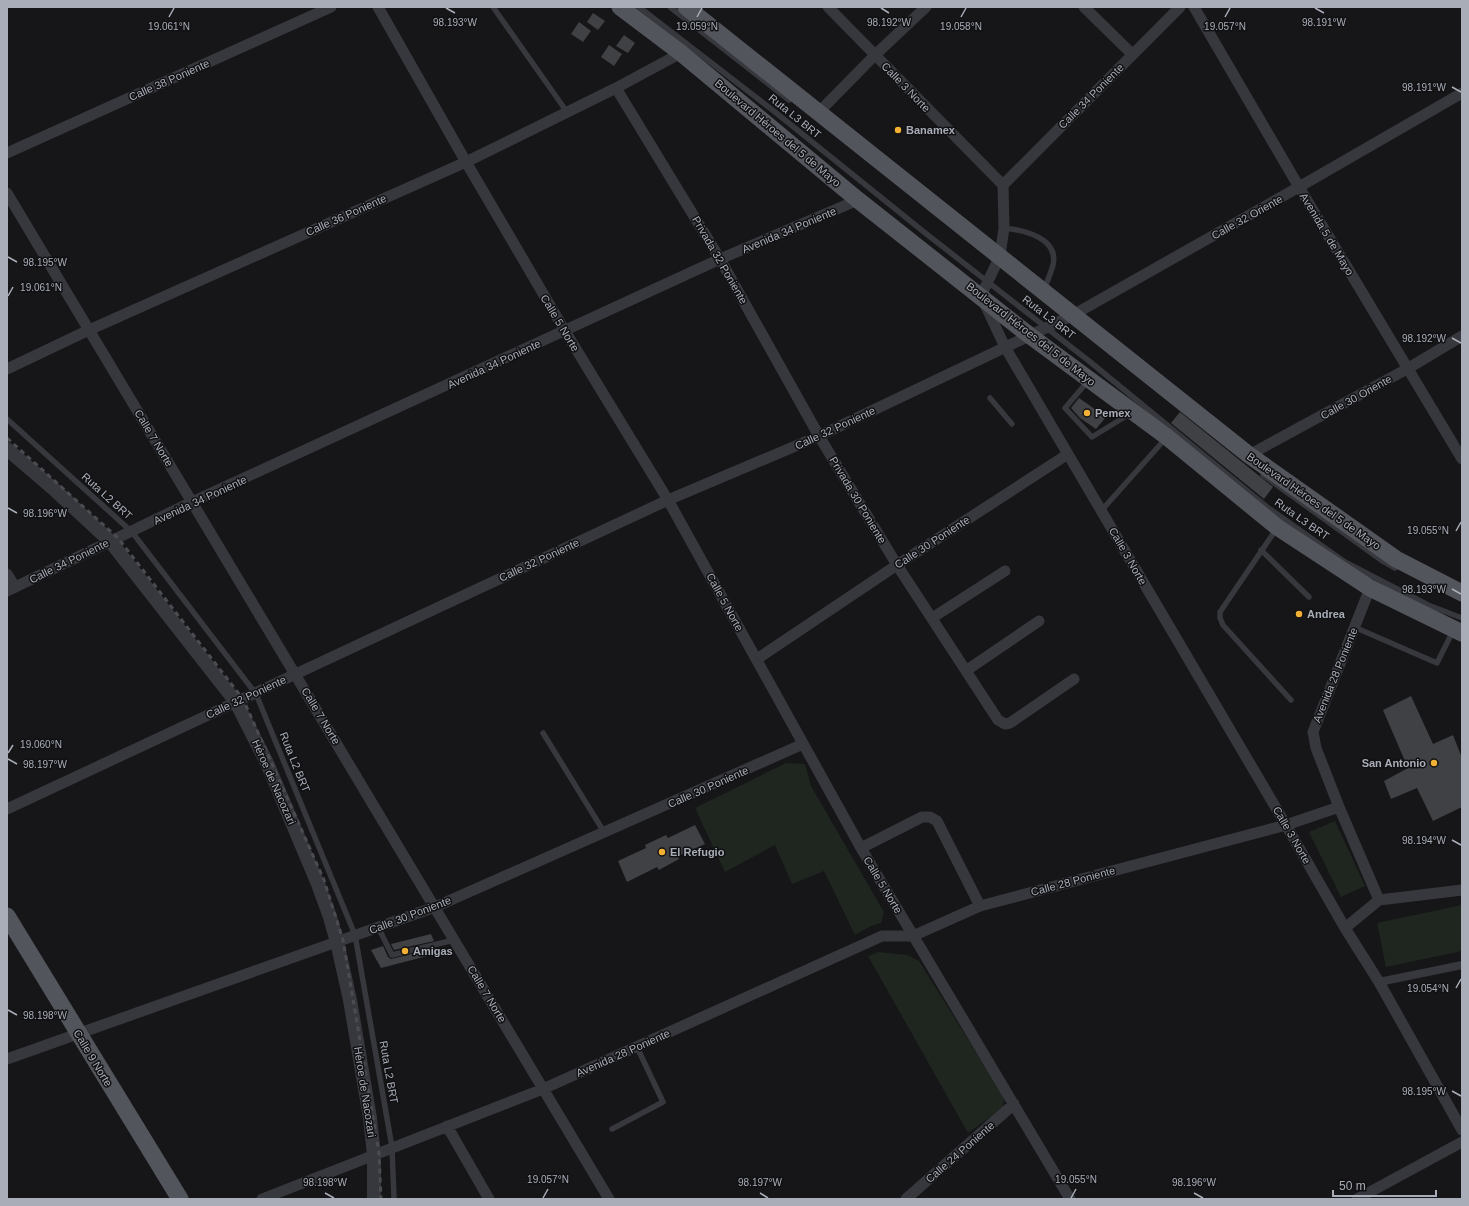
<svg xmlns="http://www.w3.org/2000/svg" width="1469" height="1206" viewBox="0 0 1469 1206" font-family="Arial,sans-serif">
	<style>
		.green { fill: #1e261f }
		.building { fill: #404145 }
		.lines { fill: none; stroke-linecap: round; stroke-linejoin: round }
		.service { stroke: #37383d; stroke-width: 5.5 }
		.pedestrian { stroke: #37383d; stroke-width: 8 }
		.minor { stroke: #37383d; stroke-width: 11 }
		.tertiary { stroke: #37383d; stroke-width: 14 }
		.primary { stroke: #53555c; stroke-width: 17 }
		.rail { stroke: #4a4c52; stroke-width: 3; stroke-dasharray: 5 4; stroke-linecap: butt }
		.ticks { fill: none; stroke: #a8adb8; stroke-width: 1.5 }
		.poi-dot { fill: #f2b134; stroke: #111113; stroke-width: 1.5 }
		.labels { text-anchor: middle; stroke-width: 3; stroke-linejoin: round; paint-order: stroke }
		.street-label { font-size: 11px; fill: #a8adb8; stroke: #111113 }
		.poi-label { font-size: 11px; font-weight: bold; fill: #a8adb8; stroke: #111113; text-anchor: start }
		.ticks-label { font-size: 10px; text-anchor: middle; fill: #a8adb8; stroke: #111113; stroke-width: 3; stroke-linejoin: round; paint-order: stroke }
	</style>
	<rect width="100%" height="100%" fill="#161618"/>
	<path class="green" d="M 786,763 L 805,764 L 811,786 L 884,912 L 881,923 L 871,926 L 855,935 L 824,871 L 792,884 L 775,845 L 725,872 L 695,808 Z
		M 1335,821 L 1365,886 L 1341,897 L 1309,832 Z
		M 1462,905 L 1462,951 L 1386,967 L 1377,923 Z
		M 879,952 L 907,955 L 919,961 L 1004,1097 L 1003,1108 L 968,1133 L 868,956 Z"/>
	<path class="building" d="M 593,13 L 605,21 L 598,30 L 587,22 Z
		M 579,22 L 591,31 L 583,42 L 571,34 Z
		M 624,35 L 635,43 L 628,53 L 616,46 Z
		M 609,45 L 622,54 L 614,66 L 601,57 Z
		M 1079,398 L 1106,417 L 1096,429 L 1080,418 L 1071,408 Z
		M 1180,412 L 1273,487 L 1264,499 L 1171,423 Z
		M 1411,696 L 1433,744 L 1453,735 L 1462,758 L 1462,807 L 1433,821 L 1417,788 L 1391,799 L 1384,781 L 1408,768 L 1383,710 Z
		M 695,825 L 705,844 L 678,856 L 679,859 L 659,870 L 657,867 L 627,882 L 618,861 L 646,848 L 645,845 L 666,835 L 668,838 Z
		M 431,934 L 434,941 L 394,950 L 391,944 Z
		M 383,946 L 388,957 L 391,959 L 437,948 L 439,953 L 381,968 L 371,950 Z"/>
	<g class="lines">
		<path class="service" d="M 493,7 L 567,112
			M 639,7 L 775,112 L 924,232 L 1089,361 L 1267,507 L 1345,562 L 1428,605 L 1462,618
			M 670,7 L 789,100
			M 1004,228 C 1024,230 1059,238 1053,265 C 1051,273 1047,282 1044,289
			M 1088,381 L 1065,408 L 1092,437 L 1131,413
			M 990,398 L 1012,424
			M 7,419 L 132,532 L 256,694 L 355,935 L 392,1147 L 394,1199
			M 1263,475 L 1381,560 L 1395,568
			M 1101,511 L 1166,438
			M 1277,528 L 1220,612 L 1220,618 L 1223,625 L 1291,700
			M 1261,550 L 1309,597
			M 1354,627 L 1437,663 L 1453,631
			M 543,733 L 604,832
			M 378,927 L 392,955 L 454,940
			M 612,1129 L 663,1102 L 637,1047"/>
		<path class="pedestrian" d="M 1379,982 L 1462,965"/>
		<path class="minor" d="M 378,7 L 466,162 L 565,331 L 668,500 L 861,848 L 1070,1199
			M 828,7 L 1003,185 L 1004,228 L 1000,256 L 981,296 L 1005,347 L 1286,825 L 1345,928 L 1379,982 L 1462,1130
			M 1084,7 L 1132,54
			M 1194,7 L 1299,187 L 1462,459
			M 616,88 L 720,259 L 819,436 L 897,565 L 998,720 L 1005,724 L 1010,723 L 1074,679
			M 818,113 L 875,55 L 926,7
			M 7,153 L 331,7
			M 1003,185 L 1180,7
			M 7,193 L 609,1199
			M 7,369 L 89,330 L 466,162 L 616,88 L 681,53
			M 1249,455 L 1407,369 L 1462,336
			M 7,574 L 15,587
			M 1370,588 L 1313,732 L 1316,748 L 1339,807 L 1379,900
			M 7,591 L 192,502 L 720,259 L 858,200
			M 932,618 L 1005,571
			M 757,659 L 897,565 L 1068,454
			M 967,670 L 1039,621
			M 7,809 L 668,500 L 819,436 L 1073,315 L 1299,187 L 1462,93
			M 861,848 L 922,817 L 930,817 L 937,821 L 980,906
			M 1345,928 L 1379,900 L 1462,890
			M 7,1059 L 435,907 L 803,744
			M 447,1126 L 489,1199
			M 262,1199 L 543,1089 L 882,936 L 913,936 L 980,906 L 1286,825 L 1339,807
			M 906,1199 L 1014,1104
			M 1357,1199 L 1462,1142"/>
		<path class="tertiary" d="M 7,449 L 56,491 L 110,541 L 236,702 L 267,763 L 318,884 L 330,917 L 337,942 L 350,1000 L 370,1118 L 374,1155 L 374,1199"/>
		<path class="primary" d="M 620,7 L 681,53 L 858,200 L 1029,335 L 1167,437 L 1277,527 L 1370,588 L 1462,633
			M 686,7 L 1249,455 L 1396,559 L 1462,593
			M 7,916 L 180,1199"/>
		<path class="rail" d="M 7,438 L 118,538 L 243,699 L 324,880 L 343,940 L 379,1153 L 381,1199"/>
	</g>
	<path class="ticks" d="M 446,8 L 455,13M 881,8 L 889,13M 1315,8 L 1324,13M 169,17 L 174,8M 697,17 L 702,8M 961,17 L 966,8M 1225,17 L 1230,8M 1452,87 L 1461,92M 8,257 L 17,262M 8,296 L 13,287M 1452,338 L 1461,343M 8,508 L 17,513M 1456,531 L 1461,522M 1452,589 L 1461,594M 8,753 L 13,745M 8,759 L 17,764M 1452,840 L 1461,845M 1456,988 L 1461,979M 8,1010 L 17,1015M 1452,1091 L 1461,1096M 325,1193 L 334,1198M 760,1193 L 768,1198M 1194,1193 L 1203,1198M 543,1198 L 548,1189M 1071,1198 L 1076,1189"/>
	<g class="poi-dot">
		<circle cx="898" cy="130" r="4"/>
		<circle cx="1087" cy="413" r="4"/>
		<circle cx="1299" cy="614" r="4"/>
		<circle cx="1434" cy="763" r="4"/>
		<circle cx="662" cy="852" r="4"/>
		<circle cx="405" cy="951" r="4"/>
	</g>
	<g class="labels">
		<g class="street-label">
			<text transform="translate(169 80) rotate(-24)" y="4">Calle 38 Poniente</text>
			<text transform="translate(906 87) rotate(46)" y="4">Calle 3 Norte</text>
			<text transform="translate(1091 96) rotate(-45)" y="4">Calle 34 Poniente</text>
			<text transform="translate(795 116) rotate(39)" y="4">Ruta L3 BRT</text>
			<text transform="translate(778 133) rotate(40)" y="4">Boulevard Héroes del 5 de Mayo</text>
			<text transform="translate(346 215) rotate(-24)" y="4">Calle 36 Poniente</text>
			<text transform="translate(1247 217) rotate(-29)" y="4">Calle 32 Oriente</text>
			<text transform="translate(789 230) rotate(-23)" y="4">Avenida 34 Poniente</text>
			<text transform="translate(1327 234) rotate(59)" y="4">Avenida 5 de Mayo</text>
			<text transform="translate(720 260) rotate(60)" y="4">Privada 32 Poniente</text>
			<text transform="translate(1049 317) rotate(38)" y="4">Ruta L3 BRT</text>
			<text transform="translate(560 323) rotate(59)" y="4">Calle 5 Norte</text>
			<text transform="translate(1031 334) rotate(38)" y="4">Boulevard Héroes del 5 de Mayo</text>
			<text transform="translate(494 364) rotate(-25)" y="4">Avenida 34 Poniente</text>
			<text transform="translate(1356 397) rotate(-29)" y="4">Calle 30 Oriente</text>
			<text transform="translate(835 428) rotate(-25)" y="4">Calle 32 Poniente</text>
			<text transform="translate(154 438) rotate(59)" y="4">Calle 7 Norte</text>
			<text transform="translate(107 496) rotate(42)" y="4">Ruta L2 BRT</text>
			<text transform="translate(200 500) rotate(-25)" y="4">Avenida 34 Poniente</text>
			<text transform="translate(858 500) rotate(59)" y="4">Privada 30 Poniente</text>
			<text transform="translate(1314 501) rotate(35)" y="4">Boulevard Héroes del 5 de Mayo</text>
			<text transform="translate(1302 519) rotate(35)" y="4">Ruta L3 BRT</text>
			<text transform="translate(932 542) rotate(-33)" y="4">Calle 30 Poniente</text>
			<text transform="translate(1128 556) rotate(60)" y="4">Calle 3 Norte</text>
			<text transform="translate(539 560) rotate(-25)" y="4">Calle 32 Poniente</text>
			<text transform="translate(69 561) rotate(-26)" y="4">Calle 34 Poniente</text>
			<text transform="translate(725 602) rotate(61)" y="4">Calle 5 Norte</text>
			<text transform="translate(1335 675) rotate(-68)" y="4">Avenida 28 Poniente</text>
			<text transform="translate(246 697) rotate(-25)" y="4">Calle 32 Poniente</text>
			<text transform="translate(321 716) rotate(59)" y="4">Calle 7 Norte</text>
			<text transform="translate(295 762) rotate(68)" y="4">Ruta L2 BRT</text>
			<text transform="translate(274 782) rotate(66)" y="4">Héroe de Nacozari</text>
			<text transform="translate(708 787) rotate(-24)" y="4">Calle 30 Poniente</text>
			<text transform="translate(1292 835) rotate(60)" y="4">Calle 3 Norte</text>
			<text transform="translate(1073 881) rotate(-15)" y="4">Calle 28 Poniente</text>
			<text transform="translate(883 885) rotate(59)" y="4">Calle 5 Norte</text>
			<text transform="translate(410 915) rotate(-21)" y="4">Calle 30 Poniente</text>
			<text transform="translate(487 994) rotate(59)" y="4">Calle 7 Norte</text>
			<text transform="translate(623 1053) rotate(-24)" y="4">Avenida 28 Poniente</text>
			<text transform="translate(93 1058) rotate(59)" y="4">Calle 9 Norte</text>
			<text transform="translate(389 1072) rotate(80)" y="4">Ruta L2 BRT</text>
			<text transform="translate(365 1092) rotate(81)" y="4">Héroe de Nacozari</text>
			<text transform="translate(960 1152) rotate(-41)" y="4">Calle 24 Poniente</text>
		</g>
		<g class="poi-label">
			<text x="906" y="134">Banamex</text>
			<text x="1095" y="417">Pemex</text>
			<text x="1307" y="618">Andrea</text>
			<text x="1426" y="767" text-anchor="end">San Antonio</text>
			<text x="670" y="856">El Refugio</text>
			<text x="413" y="955">Amigas</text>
		</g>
	</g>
	<g class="ticks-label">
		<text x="455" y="26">98.193°W</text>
		<text x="889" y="26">98.192°W</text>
		<text x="1324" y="26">98.191°W</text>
		<text x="169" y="30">19.061°N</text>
		<text x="697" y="30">19.059°N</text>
		<text x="961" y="30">19.058°N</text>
		<text x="1225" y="30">19.057°N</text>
		<text x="1424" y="91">98.191°W</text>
		<text x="45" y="266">98.195°W</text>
		<text x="41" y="291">19.061°N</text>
		<text x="1424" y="342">98.192°W</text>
		<text x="45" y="517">98.196°W</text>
		<text x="1428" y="534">19.055°N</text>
		<text x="1424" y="593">98.193°W</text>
		<text x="41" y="748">19.060°N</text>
		<text x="45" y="768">98.197°W</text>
		<text x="1424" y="844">98.194°W</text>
		<text x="1428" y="992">19.054°N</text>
		<text x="45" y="1019">98.198°W</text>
		<text x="1424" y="1095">98.195°W</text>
		<text x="548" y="1183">19.057°N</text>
		<text x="1076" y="1183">19.055°N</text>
		<text x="325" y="1186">98.198°W</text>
		<text x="760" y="1186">98.197°W</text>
		<text x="1194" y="1186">98.196°W</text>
	</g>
	<rect width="1469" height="1206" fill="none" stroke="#a8adb8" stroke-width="16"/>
	<path d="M1333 1190v6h103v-6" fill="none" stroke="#a8adb8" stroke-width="2"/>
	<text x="1339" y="1190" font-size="12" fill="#a8adb8" stroke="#111113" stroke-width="3" paint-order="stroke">50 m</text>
</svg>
